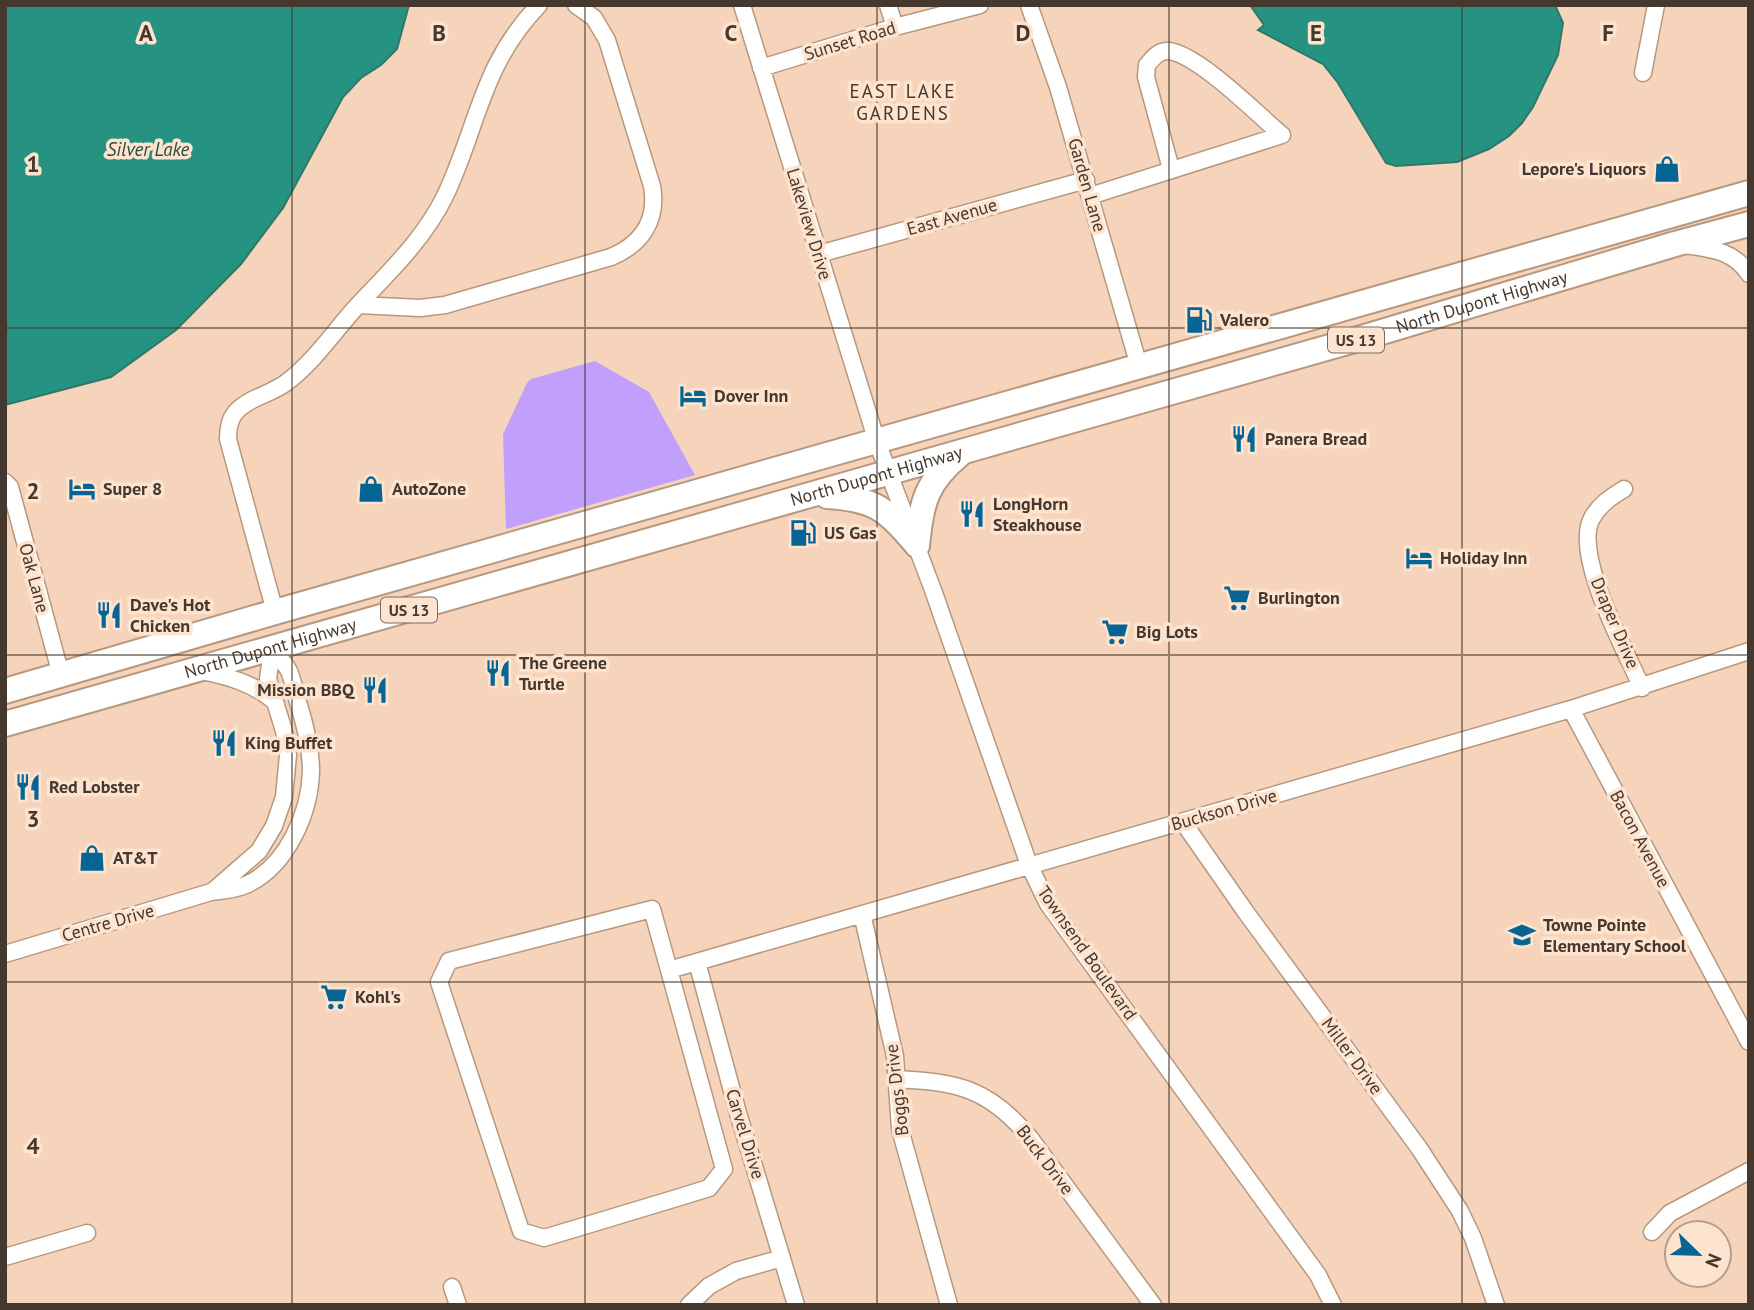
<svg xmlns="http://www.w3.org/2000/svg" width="1754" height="1310" viewBox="0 0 1754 1310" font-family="'PT Sans',sans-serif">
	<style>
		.green { fill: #c19ffd }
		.water { fill: #269382; stroke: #2f7869; stroke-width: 2 }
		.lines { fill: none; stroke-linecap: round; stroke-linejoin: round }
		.minor-casing { stroke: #b7987f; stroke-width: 19 }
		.highway-casing { stroke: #b7987f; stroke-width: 28 }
		.minor { stroke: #fff; stroke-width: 16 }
		.highway { stroke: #fff; stroke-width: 24 }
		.grid { fill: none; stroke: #45382e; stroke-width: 2; stroke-opacity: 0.55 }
		.labels { text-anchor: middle; stroke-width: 7; stroke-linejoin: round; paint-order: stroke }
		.shield { fill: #fee3ce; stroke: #7c6b5e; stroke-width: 2 }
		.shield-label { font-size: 16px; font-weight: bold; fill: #45382e }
		.street-label { font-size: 18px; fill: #45382e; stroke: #fee3ce }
		.poi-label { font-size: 18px; font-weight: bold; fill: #45382e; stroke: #fee3ce; text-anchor: start }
		.neighbourhood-label { font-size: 19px; letter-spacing: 2px; fill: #45382e; stroke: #fee3ce }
		.water-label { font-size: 19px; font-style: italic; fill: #2c4c45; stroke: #fee3ce }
		.grid-label { font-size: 23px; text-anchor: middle; font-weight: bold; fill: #45382e; stroke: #fee3ce; stroke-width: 7; stroke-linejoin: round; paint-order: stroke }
	</style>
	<rect width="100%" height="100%" fill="#f6d4bb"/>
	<path class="green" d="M 595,361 L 649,392 L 695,475 L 506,529 L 503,434 L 527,383 L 531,379 Z"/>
	<path class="water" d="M 5,5 L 409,5 L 397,49 L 381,65 L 361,78 L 343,97 L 283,208 L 241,264 L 176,330 L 111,377 L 5,405 Z
		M 1250,5 L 1555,5 L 1563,23 L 1558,55 L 1533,107 L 1522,123 L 1509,136 L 1489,149 L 1457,162 L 1396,166 L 1386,163 L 1338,83 L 1323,64 L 1258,30 L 1264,25 Z"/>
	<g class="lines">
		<defs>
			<path id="minor" d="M 539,5 C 481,65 478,127 445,196 C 424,239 390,271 358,305 L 420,308 L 445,305 L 611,257 C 642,244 658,220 652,186 L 607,40 L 594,18 L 576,5
				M 742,5 L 877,442 L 933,590 L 1029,865 L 1048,904 L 1318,1275 L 1333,1305
				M 888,5 L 895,27
				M 1029,5 L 1058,87 L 1139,366
				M 761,68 L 895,27 L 980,5
				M 1643,73 L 1656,5
				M 1171,169 L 1146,77 L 1147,65 C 1153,58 1159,50 1169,51 C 1199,55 1257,114 1282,135
				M 1090,196 L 1282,135
				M 1685,245 C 1711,249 1733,250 1749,274
				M 819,254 L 1086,180
				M 5,482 L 10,487 L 61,675
				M 1624,489 C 1611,497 1600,504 1592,518 C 1572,554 1626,651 1642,688
				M 275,612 L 228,439 C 228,430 229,420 235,413 C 247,398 272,394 287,382 C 314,362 335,330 358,305
				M 202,671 C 230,677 252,683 274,701
				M 1571,709 L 1749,1042
				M 1183,822 L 1245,911 L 1419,1148 L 1460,1211 L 1473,1238 L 1496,1305
				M 213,891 L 259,851 L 274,826 L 284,797 L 288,755 L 284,731 L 268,679 L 272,650
				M 862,914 L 895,1056 L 900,1129 L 949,1305
				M 5,954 L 211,892 C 223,890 236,890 248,884 C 287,865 310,813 311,771 C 311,747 305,724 298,702 C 295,692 293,680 289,671 C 285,663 277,656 272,650
				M 697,962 L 738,1113 L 796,1305
				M 669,970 L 724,1169 L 709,1188 L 680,1197 L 544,1238 L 521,1231 L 439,982 L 449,961 L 652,909 L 669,970 L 1571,709 L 1749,651
				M 896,1079 C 957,1082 989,1088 1030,1138 L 1153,1305
				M 1652,1232 L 1670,1213 L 1749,1171
				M 5,1257 L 87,1233
				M 452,1287 L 458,1305
				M 689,1305 L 709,1286 L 736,1271 L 782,1258"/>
			<g id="highway">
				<path d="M 827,496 C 876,499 886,509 917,545"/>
				<path d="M 917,545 C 922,502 925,483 960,454"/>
				<path d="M 5,691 L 275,612 L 1749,193"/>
				<path id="s1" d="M 5,724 L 1365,337 L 1675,244 L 1749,224"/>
			</g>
		</defs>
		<use href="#minor" class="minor-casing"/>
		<use href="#highway" class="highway-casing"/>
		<use href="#minor" class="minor"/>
		<use href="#highway" class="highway"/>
	</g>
	<path class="grid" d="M 292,5 L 292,1305M 585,5 L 585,1305M 877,5 L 877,1305M 1169,5 L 1169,1305M 1462,5 L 1462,1305M 5,328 L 1749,328M 5,655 L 1749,655M 5,982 L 1749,982"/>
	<defs>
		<symbol id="shop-bare" viewBox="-9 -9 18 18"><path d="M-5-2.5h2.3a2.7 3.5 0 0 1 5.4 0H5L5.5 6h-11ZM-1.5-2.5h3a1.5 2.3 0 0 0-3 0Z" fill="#076595" stroke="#fee3ce" stroke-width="2.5" paint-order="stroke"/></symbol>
		<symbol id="fuel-bare" viewBox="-9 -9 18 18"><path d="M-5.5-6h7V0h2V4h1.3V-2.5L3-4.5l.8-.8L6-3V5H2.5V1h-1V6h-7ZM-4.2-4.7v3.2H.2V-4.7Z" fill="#076595" stroke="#fee3ce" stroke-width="2.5" paint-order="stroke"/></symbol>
		<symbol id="hotel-bare" viewBox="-9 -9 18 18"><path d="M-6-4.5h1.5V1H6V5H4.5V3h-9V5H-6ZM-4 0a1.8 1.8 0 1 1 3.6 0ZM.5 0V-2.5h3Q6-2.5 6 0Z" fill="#076595" stroke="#fee3ce" stroke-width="2.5" paint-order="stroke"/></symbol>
		<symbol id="restaurant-bare" viewBox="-9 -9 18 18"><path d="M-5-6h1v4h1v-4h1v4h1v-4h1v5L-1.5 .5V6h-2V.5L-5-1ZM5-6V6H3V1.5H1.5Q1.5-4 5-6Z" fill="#076595" stroke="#fee3ce" stroke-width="2.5" paint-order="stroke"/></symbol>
		<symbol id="supermarket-bare" viewBox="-9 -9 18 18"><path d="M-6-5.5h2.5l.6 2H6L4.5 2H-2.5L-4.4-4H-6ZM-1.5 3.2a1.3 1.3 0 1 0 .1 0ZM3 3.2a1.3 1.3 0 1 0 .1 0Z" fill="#076595" stroke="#fee3ce" stroke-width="2.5" paint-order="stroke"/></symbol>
		<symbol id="school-bare" viewBox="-9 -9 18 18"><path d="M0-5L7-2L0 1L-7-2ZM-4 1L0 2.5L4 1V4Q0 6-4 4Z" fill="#076595" stroke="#fee3ce" stroke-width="2.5" paint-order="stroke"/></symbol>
	</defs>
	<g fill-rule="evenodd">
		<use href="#shop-bare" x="1648" y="150" width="38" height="38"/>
		<use href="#fuel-bare" x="1180" y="301" width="38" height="38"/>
		<use href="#hotel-bare" x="674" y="377" width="38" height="38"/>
		<use href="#restaurant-bare" x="1225" y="420" width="38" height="38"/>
		<use href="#hotel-bare" x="63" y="470" width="38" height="38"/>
		<use href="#shop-bare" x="352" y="470" width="38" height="38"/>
		<use href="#restaurant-bare" x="953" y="495" width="38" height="38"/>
		<use href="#fuel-bare" x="784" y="514" width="38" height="38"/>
		<use href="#hotel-bare" x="1400" y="539" width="38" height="38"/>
		<use href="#supermarket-bare" x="1218" y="579" width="38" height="38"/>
		<use href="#restaurant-bare" x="90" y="596" width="38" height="38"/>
		<use href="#supermarket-bare" x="1096" y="613" width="38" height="38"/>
		<use href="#restaurant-bare" x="479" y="654" width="38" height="38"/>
		<use href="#restaurant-bare" x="356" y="671" width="38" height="38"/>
		<use href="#restaurant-bare" x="205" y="724" width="38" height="38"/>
		<use href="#restaurant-bare" x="9" y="768" width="38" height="38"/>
		<use href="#shop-bare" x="73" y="839" width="38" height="38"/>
		<use href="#school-bare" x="1503" y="916" width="38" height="38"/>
		<use href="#supermarket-bare" x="315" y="978" width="38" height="38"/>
	</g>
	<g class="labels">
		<g class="shield">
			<rect x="1328" y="327.5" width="56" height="25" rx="5"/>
			<rect x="381" y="597.5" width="56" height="25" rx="5"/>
		</g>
		<g class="shield-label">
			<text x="1356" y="346">US 13</text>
			<text x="409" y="616">US 13</text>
		</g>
		<g class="street-label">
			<text transform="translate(850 41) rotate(-17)" y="6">Sunset Road</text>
			<text transform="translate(1087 185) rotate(74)" y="6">Garden Lane</text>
			<text transform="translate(952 217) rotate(-16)" y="6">East Avenue</text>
			<text transform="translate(809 224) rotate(73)" y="6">Lakeview Drive</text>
			<text dy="6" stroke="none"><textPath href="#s1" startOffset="1536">North Dupont Highway</textPath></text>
			<text dy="6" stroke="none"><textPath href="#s1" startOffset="906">North Dupont Highway</textPath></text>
			<text transform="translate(34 578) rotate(75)" y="6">Oak Lane</text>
			<text transform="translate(1615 623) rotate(67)" y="6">Draper Drive</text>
			<text dy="6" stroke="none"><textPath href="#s1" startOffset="276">North Dupont Highway</textPath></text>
			<text transform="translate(1224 810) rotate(-16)" y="6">Buckson Drive</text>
			<text transform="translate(1640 839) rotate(62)" y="6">Bacon Avenue</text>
			<text transform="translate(108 923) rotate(-16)" y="6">Centre Drive</text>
			<text transform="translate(1087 953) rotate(55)" y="6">Townsend Boulevard</text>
			<text transform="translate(1352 1056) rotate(54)" y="6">Miller Drive</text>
			<text transform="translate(897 1090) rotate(-97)" y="6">Boggs Drive</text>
			<text transform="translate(745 1134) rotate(73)" y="6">Carvel Drive</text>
			<text transform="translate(1045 1160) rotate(53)" y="6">Buck Drive</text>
		</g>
		<g class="poi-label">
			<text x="1646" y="175" text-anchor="end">Lepore's Liquors</text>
			<text x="1220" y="326">Valero</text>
			<text x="714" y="402">Dover Inn</text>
			<text x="1265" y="445">Panera Bread</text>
			<text x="103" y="495">Super 8</text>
			<text x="392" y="495">AutoZone</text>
			<text x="993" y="510">LongHorn<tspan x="993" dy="21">Steakhouse</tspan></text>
			<text x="824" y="539">US Gas</text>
			<text x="1440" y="564">Holiday Inn</text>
			<text x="1258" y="604">Burlington</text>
			<text x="130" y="611">Dave's Hot<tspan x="130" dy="21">Chicken</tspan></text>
			<text x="1136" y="638">Big Lots</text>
			<text x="519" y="669">The Greene<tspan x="519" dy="21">Turtle</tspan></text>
			<text x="354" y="696" text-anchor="end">Mission BBQ</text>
			<text x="245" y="749">King Buffet</text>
			<text x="49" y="793">Red Lobster</text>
			<text x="113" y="864">AT&amp;T</text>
			<text x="1543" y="931">Towne Pointe<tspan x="1543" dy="21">Elementary School</tspan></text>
			<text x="355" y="1003">Kohl's</text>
		</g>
		<g class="neighbourhood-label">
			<text x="903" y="98">EAST LAKE<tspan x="903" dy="22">GARDENS</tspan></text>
		</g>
		<g class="water-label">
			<text x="148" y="156">Silver Lake</text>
		</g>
	</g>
	<g class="grid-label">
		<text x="146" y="41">A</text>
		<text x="439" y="41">B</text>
		<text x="731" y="41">C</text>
		<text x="1023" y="41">D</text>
		<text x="1316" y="41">E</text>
		<text x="1608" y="41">F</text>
		<text x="33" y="172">1</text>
		<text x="33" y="499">2</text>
		<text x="33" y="827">3</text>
		<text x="33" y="1154">4</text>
	</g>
	<rect width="1754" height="1310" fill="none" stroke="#45382e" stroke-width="14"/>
	<g transform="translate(1698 1254) rotate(113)"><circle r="33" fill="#fee3ce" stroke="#b49f8e" stroke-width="2"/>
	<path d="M0-5L12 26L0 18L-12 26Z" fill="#076595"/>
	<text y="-10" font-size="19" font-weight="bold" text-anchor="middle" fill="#45382e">N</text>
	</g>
</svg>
